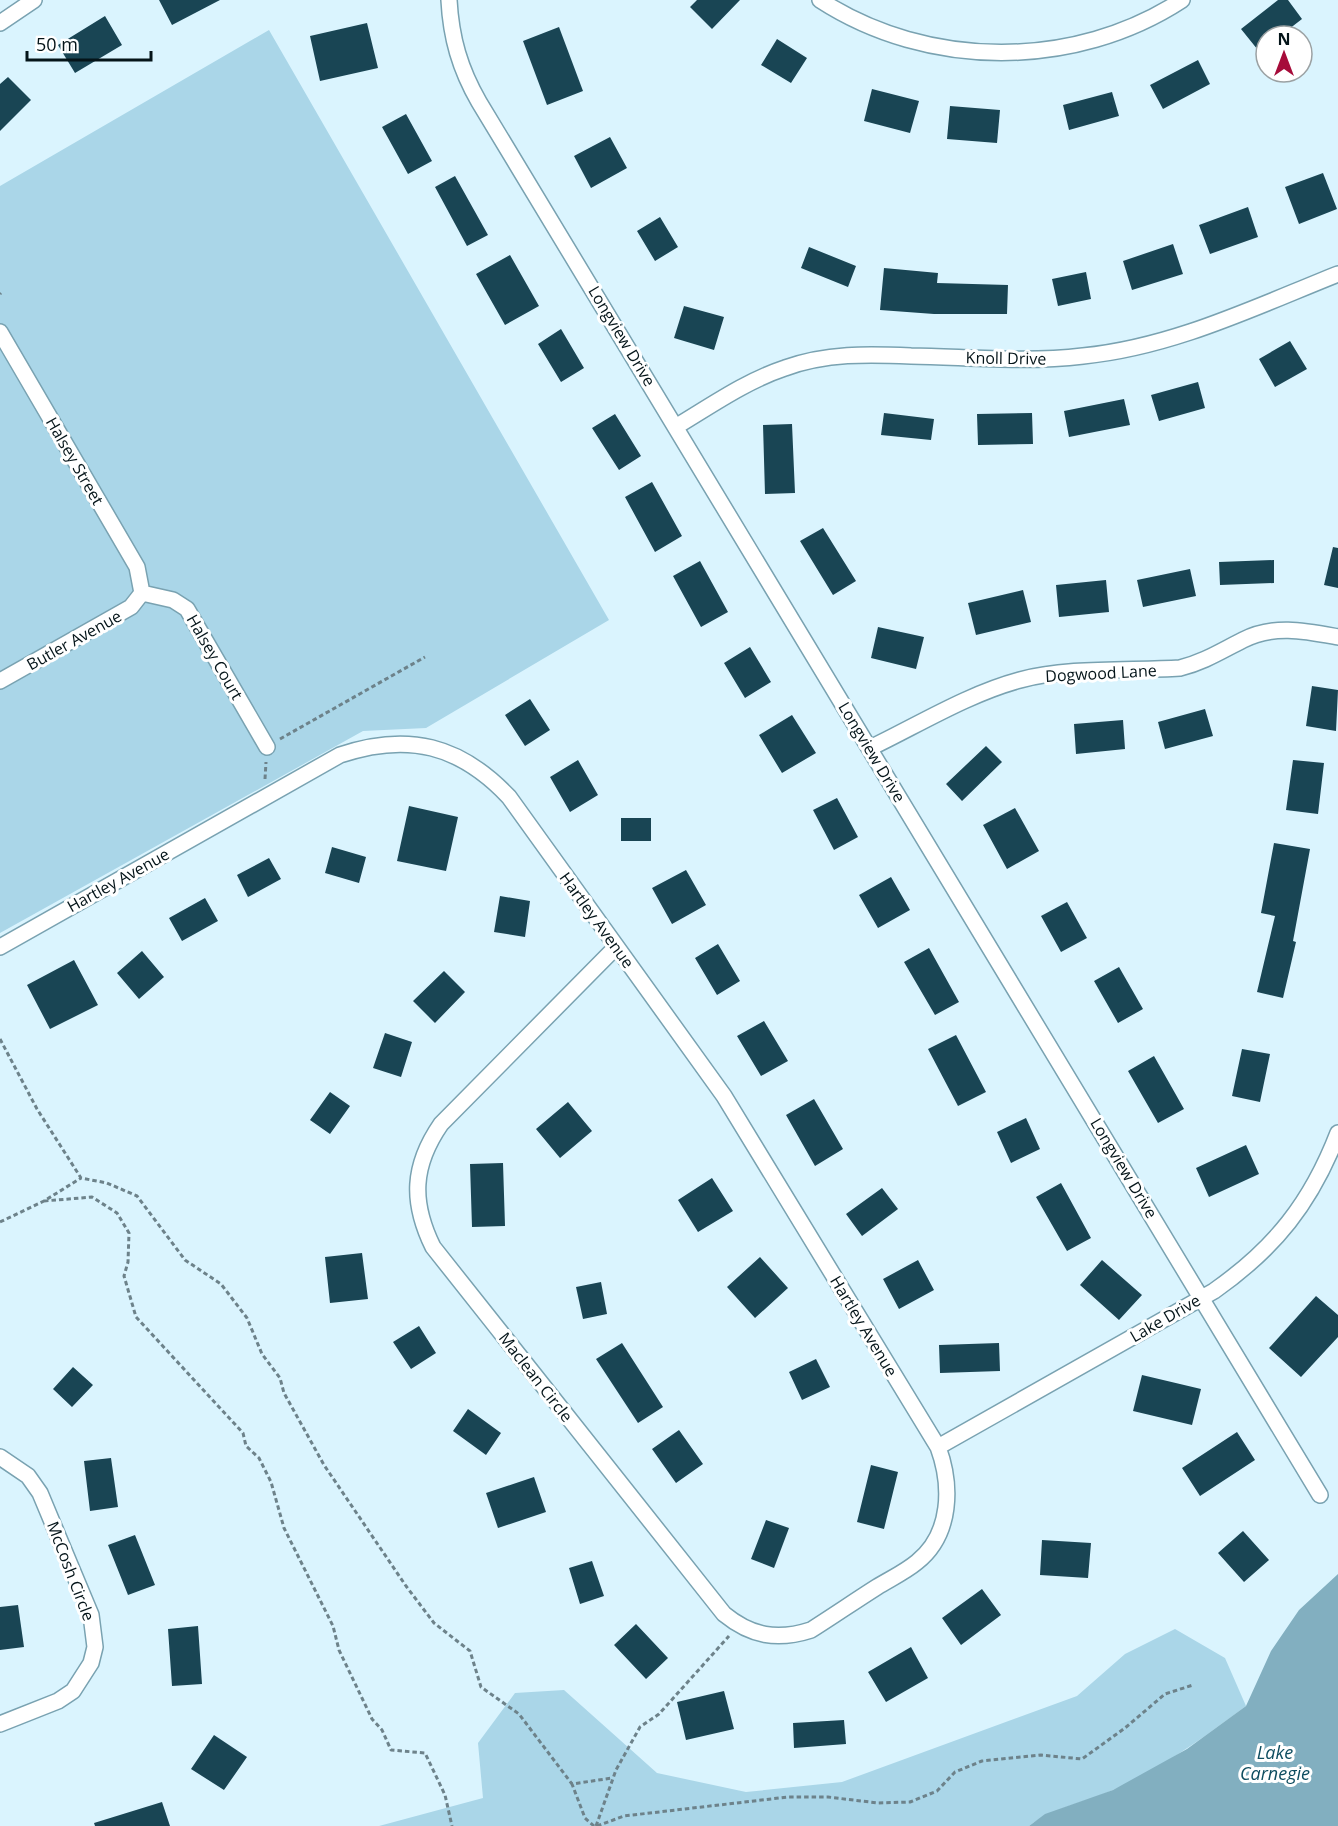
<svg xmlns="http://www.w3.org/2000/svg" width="1338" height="1826" viewBox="0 0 1338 1826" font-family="'Open Sans',sans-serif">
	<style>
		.green { fill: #aad6e8 }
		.water { fill: #82afc0 }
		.building { fill: #194554 }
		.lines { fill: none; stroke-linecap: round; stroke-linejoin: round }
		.street-casing { stroke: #79a2b1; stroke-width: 18 }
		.path { stroke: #6d828a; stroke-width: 3; stroke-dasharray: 4.5 3; stroke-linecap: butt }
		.street { stroke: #fff; stroke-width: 15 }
		.labels { text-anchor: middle; stroke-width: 6; stroke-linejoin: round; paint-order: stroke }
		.street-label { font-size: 16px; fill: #041419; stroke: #fff }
		.water-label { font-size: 18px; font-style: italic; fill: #0e4d60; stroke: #fff }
	</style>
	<rect width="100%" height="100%" fill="#daf4fe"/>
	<path class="green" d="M 269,30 L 609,620 L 426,728 L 363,731 L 0,933 L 0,186 Z
		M 1175,1629 L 1225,1658 L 1246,1706 C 1204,1737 1161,1769 1113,1790 C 1084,1803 1054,1807 1029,1826 L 379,1826 L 483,1798 L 478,1743 L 515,1693 L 564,1690 L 657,1773 L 746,1792 L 842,1782 L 1077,1696 L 1125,1654 Z"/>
	<path class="water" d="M 1338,1574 L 1338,1826 L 1029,1826 L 1045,1814 L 1113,1790 L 1187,1749 L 1246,1706 L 1271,1651 L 1299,1610 Z"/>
	<path class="building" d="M 159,0 L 220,0 L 172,25 Z
		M 697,0 L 740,0 L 712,29 L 690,7 Z
		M 1278,0 L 1288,0 L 1302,19 L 1280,36 L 1266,36 L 1266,60 L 1241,29 Z
		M 105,16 L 122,45 L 75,73 L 58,45 Z
		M 367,23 L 378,68 L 320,81 L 310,36 Z
		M 559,27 L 583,91 L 547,105 L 523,41 Z
		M 777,39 L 807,58 L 791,83 L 761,65 Z
		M 1198,60 L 1210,84 L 1163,109 L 1150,85 Z
		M 8,77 L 31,100 L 0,131 L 0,84 Z
		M 872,89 L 919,101 L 910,133 L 864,121 Z
		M 1112,92 L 1119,116 L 1069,130 L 1063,105 Z
		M 950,106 L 1000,110 L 997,143 L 947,139 Z
		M 406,114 L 432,161 L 408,174 L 382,127 Z
		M 610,137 L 627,168 L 591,188 L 574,156 Z
		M 1323,173 L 1337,209 L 1299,224 L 1285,187 Z
		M 455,176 L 488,235 L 467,246 L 435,187 Z
		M 1248,207 L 1258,237 L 1210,254 L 1199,225 Z
		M 660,217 L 678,247 L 655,261 L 637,231 Z
		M 1173,244 L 1183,274 L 1132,290 L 1123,261 Z
		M 809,247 L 856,266 L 848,287 L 801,268 Z
		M 510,255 L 539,306 L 505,325 L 476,274 Z
		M 884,268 L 938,273 L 937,283 L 1008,285 L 1007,314 L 934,314 L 880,310 Z
		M 1086,272 L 1091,299 L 1058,306 L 1052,279 Z
		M 684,306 L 724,317 L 714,350 L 674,338 Z
		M 561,329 L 584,368 L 561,382 L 538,344 Z
		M 1290,341 L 1307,369 L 1275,387 L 1259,359 Z
		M 1198,382 L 1205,408 L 1159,421 L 1151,395 Z
		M 1124,399 L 1130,425 L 1069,437 L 1064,411 Z
		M 884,413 L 934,419 L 931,440 L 881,435 Z
		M 1032,413 L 1033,444 L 978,445 L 977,414 Z
		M 615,414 L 641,456 L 619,470 L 592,428 Z
		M 792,424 L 795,493 L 765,494 L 763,425 Z
		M 652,482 L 682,536 L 655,552 L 625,497 Z
		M 823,528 L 856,581 L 833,595 L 800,541 Z
		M 1333,547 L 1338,548 L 1338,588 L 1324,585 Z
		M 1274,560 L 1274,583 L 1220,585 L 1219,562 Z
		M 700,561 L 728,612 L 701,627 L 673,576 Z
		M 1190,569 L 1196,596 L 1143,607 L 1137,580 Z
		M 1106,580 L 1109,612 L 1059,617 L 1056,585 Z
		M 1023,590 L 1031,622 L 976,635 L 968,603 Z
		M 878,627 L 924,637 L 916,669 L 871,658 Z
		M 750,647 L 771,682 L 745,698 L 724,663 Z
		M 1312,686 L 1338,690 L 1336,731 L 1306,726 Z
		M 530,699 L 550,730 L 525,746 L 505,715 Z
		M 1205,709 L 1213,736 L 1165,749 L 1158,722 Z
		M 792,715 L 816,753 L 782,773 L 759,735 Z
		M 1123,720 L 1125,749 L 1076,754 L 1074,724 Z
		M 986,746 L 1002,762 L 962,801 L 946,784 Z
		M 578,760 L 598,795 L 570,812 L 550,777 Z
		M 1293,760 L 1324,763 L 1318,814 L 1286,810 Z
		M 837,798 L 858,837 L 834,850 L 813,810 Z
		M 409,806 L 458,817 L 446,871 L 397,861 Z
		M 1015,808 L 1039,851 L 1007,869 L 983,825 Z
		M 621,818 L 651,818 L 651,841 L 621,841 Z
		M 1274,843 L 1310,849 L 1293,941 L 1296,942 L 1283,998 L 1257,992 L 1275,916 L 1261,913 Z
		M 332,847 L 366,857 L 359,883 L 325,873 Z
		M 269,858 L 281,879 L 248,897 L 237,875 Z
		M 686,870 L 706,905 L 672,924 L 652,888 Z
		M 891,877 L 910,910 L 878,928 L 859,895 Z
		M 500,896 L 530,901 L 525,937 L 494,932 Z
		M 205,898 L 218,921 L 182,941 L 169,918 Z
		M 1067,902 L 1087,938 L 1061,952 L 1041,916 Z
		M 718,944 L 740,981 L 717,995 L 695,958 Z
		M 929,948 L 959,1002 L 935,1015 L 904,962 Z
		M 142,951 L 164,977 L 139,999 L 117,973 Z
		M 74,960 L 98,1005 L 50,1029 L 27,985 Z
		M 1119,967 L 1143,1009 L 1118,1023 L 1094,981 Z
		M 444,971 L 465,992 L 435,1023 L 413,1001 Z
		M 764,1021 L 788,1061 L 761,1076 L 737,1036 Z
		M 385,1033 L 412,1042 L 401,1077 L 373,1068 Z
		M 956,1035 L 986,1092 L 958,1106 L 928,1049 Z
		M 1242,1049 L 1270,1054 L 1260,1102 L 1232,1096 Z
		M 1154,1056 L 1184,1109 L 1158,1123 L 1128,1071 Z
		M 330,1092 L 350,1106 L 330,1134 L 310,1120 Z
		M 814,1099 L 843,1149 L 815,1166 L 786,1115 Z
		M 568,1102 L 592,1131 L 560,1158 L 536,1129 Z
		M 1026,1118 L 1040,1149 L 1011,1163 L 997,1132 Z
		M 1246,1145 L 1259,1174 L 1209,1197 L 1196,1168 Z
		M 503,1163 L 505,1226 L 472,1227 L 470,1164 Z
		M 712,1178 L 733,1211 L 698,1232 L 678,1200 Z
		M 1061,1183 L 1091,1238 L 1067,1251 L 1036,1197 Z
		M 882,1188 L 898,1209 L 862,1236 L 846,1214 Z
		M 362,1253 L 368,1299 L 330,1303 L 325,1257 Z
		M 760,1257 L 788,1288 L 755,1318 L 727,1287 Z
		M 918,1260 L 934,1290 L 899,1309 L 883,1279 Z
		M 1102,1260 L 1142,1295 L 1119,1320 L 1080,1285 Z
		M 601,1282 L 607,1314 L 583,1319 L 576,1287 Z
		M 1316,1296 L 1338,1315 L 1338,1337 L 1301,1377 L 1269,1348 Z
		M 419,1326 L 436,1353 L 411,1369 L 393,1342 Z
		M 622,1343 L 663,1407 L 638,1423 L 596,1359 Z
		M 999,1343 L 1000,1371 L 940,1373 L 939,1345 Z
		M 816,1359 L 830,1387 L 802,1400 L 789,1372 Z
		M 73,1367 L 93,1385 L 72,1407 L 53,1389 Z
		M 1142,1375 L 1201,1389 L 1192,1425 L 1133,1411 Z
		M 468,1409 L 501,1433 L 486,1455 L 453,1431 Z
		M 679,1430 L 703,1464 L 676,1483 L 652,1449 Z
		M 1237,1432 L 1255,1460 L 1200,1496 L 1182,1468 Z
		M 111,1458 L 118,1507 L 90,1511 L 84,1461 Z
		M 871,1465 L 898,1472 L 884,1529 L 857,1522 Z
		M 534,1477 L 546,1512 L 498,1528 L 486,1493 Z
		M 766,1520 L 789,1528 L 774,1568 L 751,1559 Z
		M 1243,1531 L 1269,1560 L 1244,1582 L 1218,1553 Z
		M 135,1535 L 155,1585 L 128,1595 L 108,1545 Z
		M 1042,1540 L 1091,1543 L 1088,1578 L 1040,1575 Z
		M 592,1561 L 604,1596 L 580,1604 L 569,1568 Z
		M 982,1589 L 1001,1615 L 961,1645 L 942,1618 Z
		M 18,1605 L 24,1647 L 0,1650 L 0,1607 Z
		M 636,1624 L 668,1658 L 646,1679 L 614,1645 Z
		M 198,1626 L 202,1684 L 172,1686 L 168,1629 Z
		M 911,1647 L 928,1678 L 886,1702 L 868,1672 Z
		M 724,1691 L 734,1729 L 686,1740 L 677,1702 Z
		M 844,1720 L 846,1744 L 794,1748 L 793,1723 Z
		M 214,1735 L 247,1757 L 224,1790 L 191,1769 Z
		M 162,1802 L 170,1826 L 95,1826 L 94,1823 Z"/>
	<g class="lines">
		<defs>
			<path id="street" d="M 449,0 C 451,38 460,69 479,102 L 1320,1495
				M 820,0 C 928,70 1075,70 1182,0
				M 0,23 L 34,0
				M 0,332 L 137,567 L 142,593 L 131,607 L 0,681
				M 677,426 C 712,405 746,381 785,368 C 826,353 868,354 911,356 C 968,357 1026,363 1083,356 C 1173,347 1255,307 1338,274
				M 142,593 L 173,600 L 187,609 L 267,747
				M 870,748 C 918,725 968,694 1020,680 C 1066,667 1131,671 1180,668 C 1204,662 1221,651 1243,640 C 1274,624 1306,631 1338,637
				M 0,947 L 340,755 C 408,732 460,745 509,797 L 724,1096 L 938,1447 C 952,1485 952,1534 917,1562 C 905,1572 890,1579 877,1587 C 855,1601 833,1616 811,1630 C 777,1641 751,1636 724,1614 L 433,1247 C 411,1202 412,1166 441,1124 L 616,947
				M 938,1447 L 1214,1291 C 1275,1248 1311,1203 1338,1133
				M 0,1457 L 28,1476 L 40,1493 L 91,1615 L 95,1647 L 91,1663 L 73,1691 L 58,1701 L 0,1724"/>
		</defs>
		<use href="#street" class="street-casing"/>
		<path class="path" d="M 0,294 L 1,293
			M 280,739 L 425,657
			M 265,779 L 266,762
			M 0,1039 L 37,1109 L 81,1178 L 107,1183 L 137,1196 L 185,1260 L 221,1284 L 247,1318 L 262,1354 L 280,1378 L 284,1393 L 324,1465 L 406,1586 L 434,1623 L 470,1651 L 481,1687 L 519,1714 L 572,1784
			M 44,1201 L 92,1197 L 117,1213 L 129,1233 L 128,1262 L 124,1276 L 136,1317 L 243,1433 L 246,1446 L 259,1458 L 271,1482 L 284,1528 L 333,1626 L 339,1650 L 372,1719 L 382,1730 L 391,1750 L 425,1753 L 445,1795 L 452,1826
			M 0,1222 L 44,1201 L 81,1178
			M 594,1826 L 585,1818 L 572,1784 L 612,1778
			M 596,1826 L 616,1770 L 640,1727 L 659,1714 L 729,1636
			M 597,1826 L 624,1816 L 788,1797 L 828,1797 L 878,1803 L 910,1802 L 937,1791 L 955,1772 L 982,1761 L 1041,1755 L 1082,1759 L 1125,1728 L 1165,1694 L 1193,1685"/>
		<use href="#street" class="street"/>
	</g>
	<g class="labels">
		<g class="street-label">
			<text transform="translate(622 336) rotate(59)" y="6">Longview Drive</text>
			<text transform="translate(1006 358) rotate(1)" y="6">Knoll Drive</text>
			<text transform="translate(75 461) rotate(60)" y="6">Halsey Street</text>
			<text transform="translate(74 640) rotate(-29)" y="6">Butler Avenue</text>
			<text transform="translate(215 657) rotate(60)" y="6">Halsey Court</text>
			<text transform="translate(1101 673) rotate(-3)" y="6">Dogwood Lane</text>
			<text transform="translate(872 752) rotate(59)" y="6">Longview Drive</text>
			<text transform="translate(118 880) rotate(-29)" y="6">Hartley Avenue</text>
			<text transform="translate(597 920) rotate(54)" y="6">Hartley Avenue</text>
			<text transform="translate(1124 1168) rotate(59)" y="6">Longview Drive</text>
			<text transform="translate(1165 1318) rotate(-30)" y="6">Lake Drive</text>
			<text transform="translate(864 1326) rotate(59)" y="6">Hartley Avenue</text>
			<text transform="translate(536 1377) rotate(52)" y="6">Maclean Circle</text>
			<text transform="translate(71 1571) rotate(69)" y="6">McCosh Circle</text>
		</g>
		<g class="water-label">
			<text x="1275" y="1759">Lake<tspan x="1275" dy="21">Carnegie</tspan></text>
		</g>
	</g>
	<g transform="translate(1284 54)"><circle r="28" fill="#ffffff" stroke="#9ba1a3" stroke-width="1.5"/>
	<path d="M0-4.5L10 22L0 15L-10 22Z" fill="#a60c3a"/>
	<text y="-9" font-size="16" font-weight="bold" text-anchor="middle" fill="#041419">N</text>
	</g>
	<path d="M27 51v9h124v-9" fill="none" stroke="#041419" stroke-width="3"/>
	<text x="36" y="51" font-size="18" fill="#041419" stroke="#ffffff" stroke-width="4.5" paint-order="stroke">50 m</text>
</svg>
